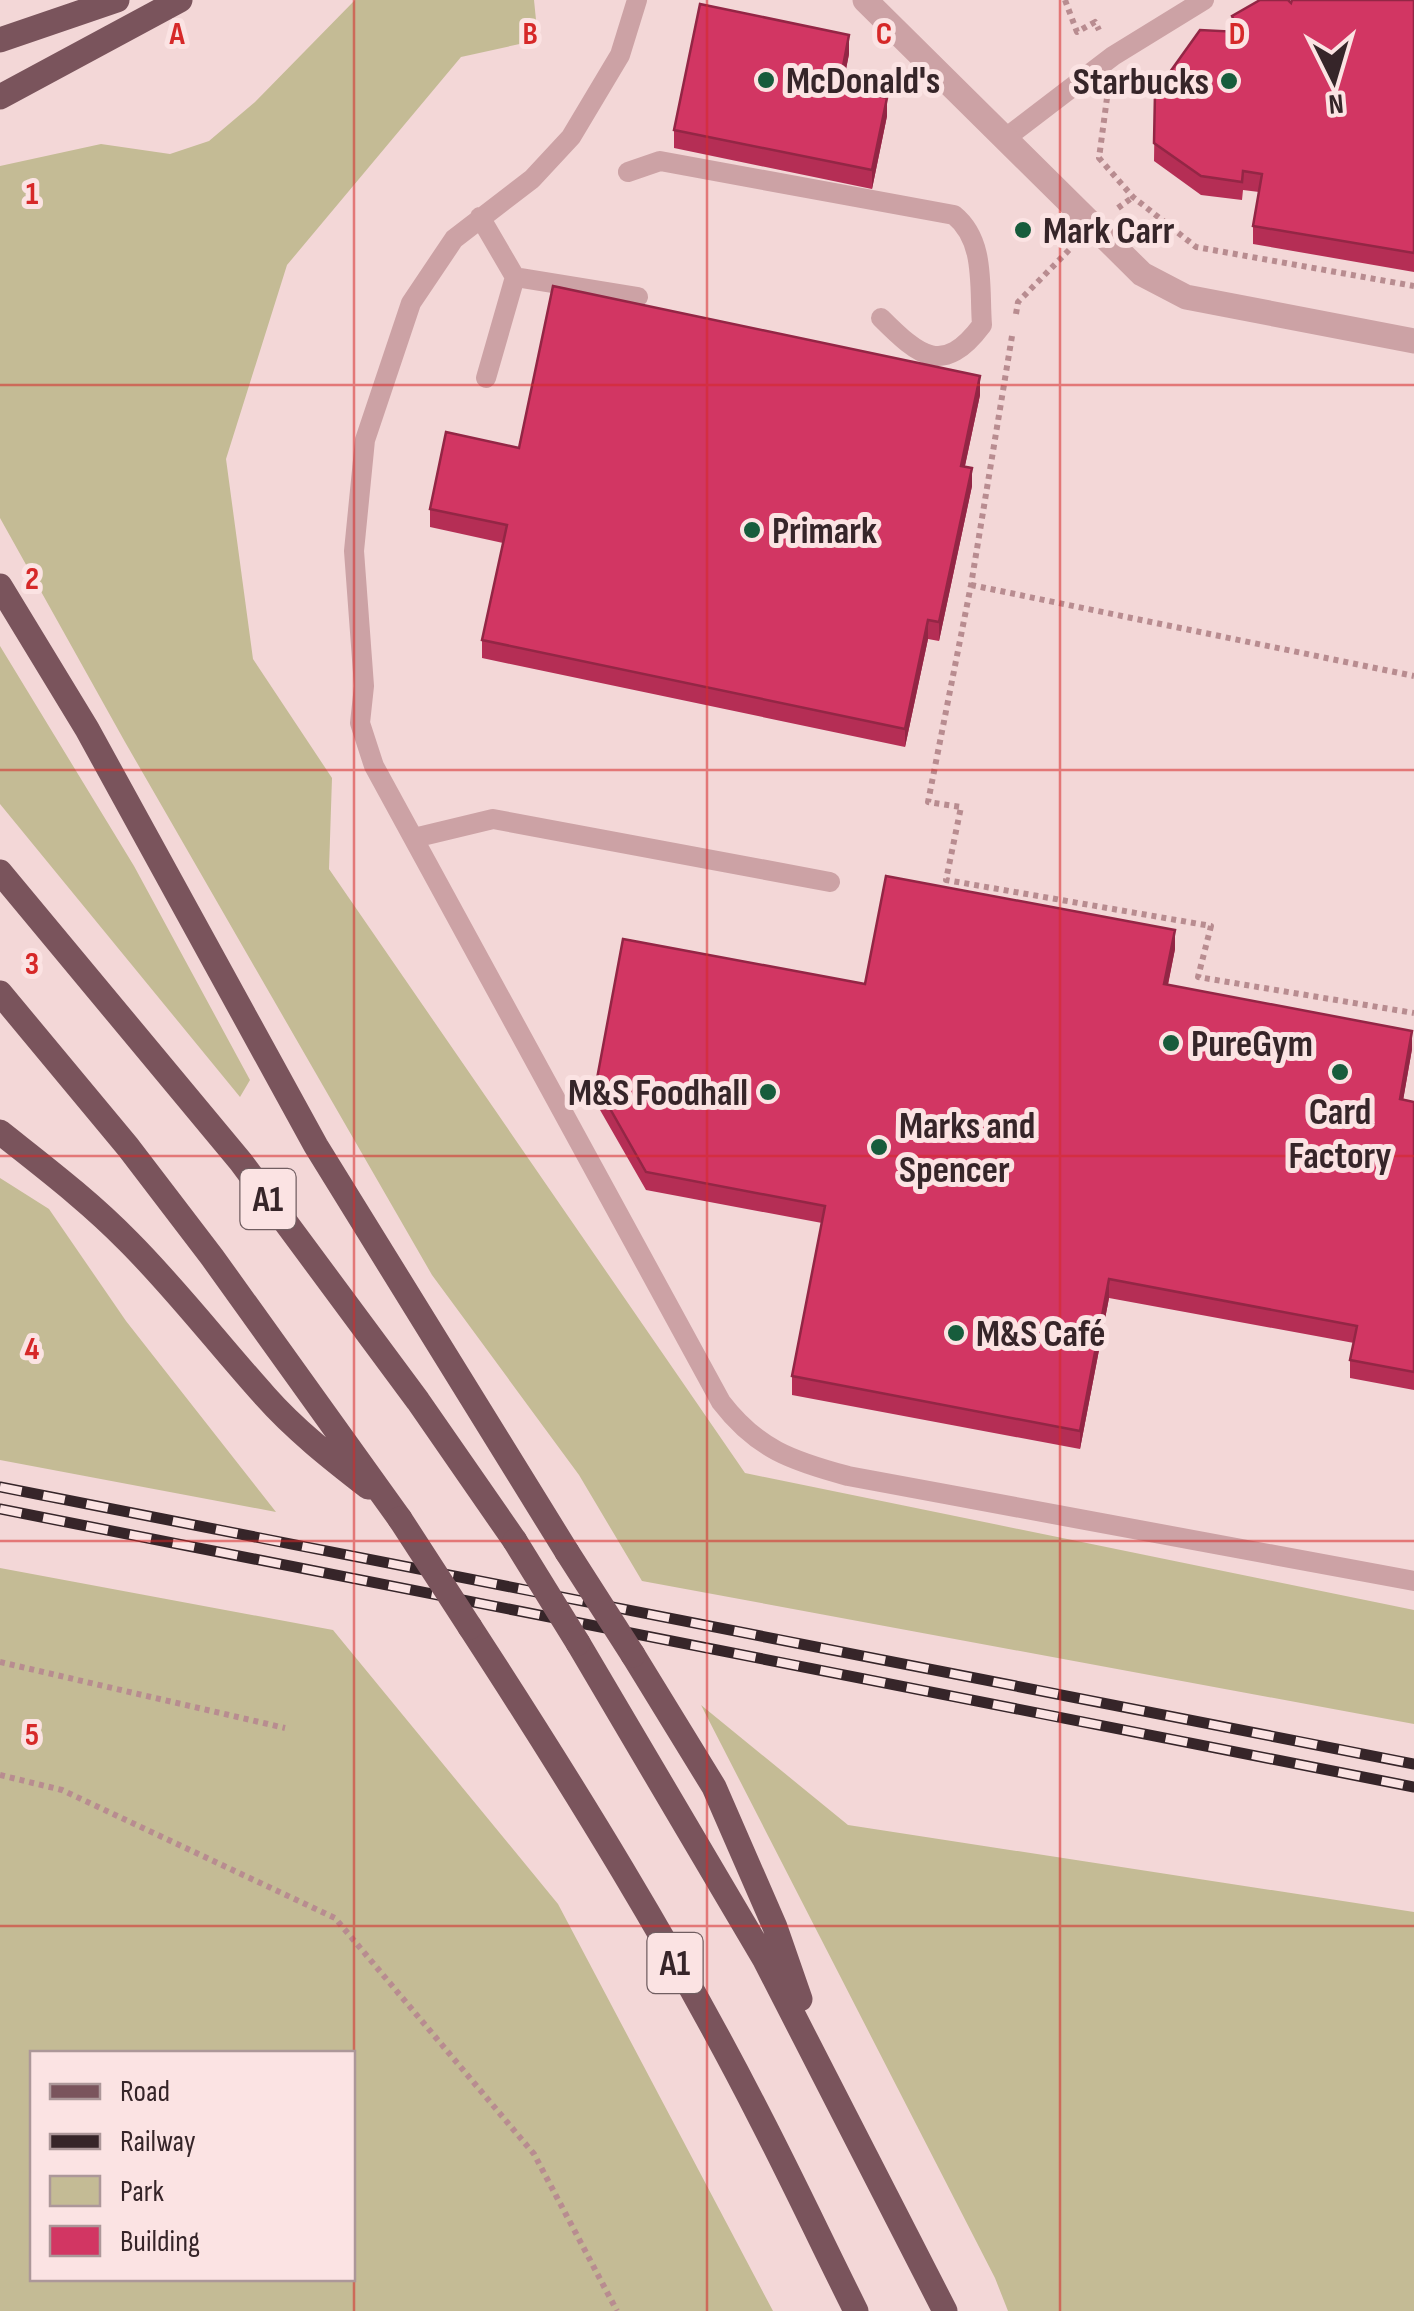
<svg xmlns="http://www.w3.org/2000/svg" width="1414" height="2311" viewBox="0 0 1414 2311" font-family="'Sofia Sans Condensed',sans-serif">
	<style>
		.green { fill: #c4bb95; fill-rule: evenodd }
		.lines { fill: none; stroke-linecap: round; stroke-linejoin: round }
		.path { stroke: #b88c90; stroke-width: 6; stroke-dasharray: 5 5; stroke-linecap: butt }
		.lane { stroke: #cca2a5; stroke-width: 20 }
		.street { stroke: #cca2a5; stroke-width: 25 }
		.primary { stroke: #7a545c; stroke-width: 25 }
		.rail-casing { stroke: #362529; stroke-width: 11 }
		.rail { stroke: #fbe3e3; stroke-width: 8; stroke-dasharray: 22; stroke-linecap: butt }
		.primary-bridge { stroke: #7a545c; stroke-width: 25 }
		.wall { fill: #b52e55 }
		.shaded-wall { fill: #932645 }
		.building { fill: #d23663; stroke: #932645; stroke-width: 2.5 }
		.grid { fill: none; stroke: #d62828; stroke-width: 2.5; stroke-opacity: 0.55 }
		.poi-dot { fill: #175c3c; stroke: #fbe3e3; stroke-width: 4 }
		.labels { text-anchor: middle; stroke-width: 10; stroke-linejoin: round; paint-order: stroke }
		.shield { fill: #fbe3e3; stroke: #715e61; stroke-width: 2.5 }
		.shield-label { font-size: 35px; font-weight: bold; fill: #362529 }
		.poi-label { font-size: 38px; font-weight: bold; fill: #362529; stroke: #fbe3e3; text-anchor: start }
		.grid-label { font-size: 32px; text-anchor: middle; font-weight: bold; fill: #d62828; stroke: #fbe3e3; stroke-width: 10; stroke-linejoin: round; paint-order: stroke }
	</style>
	<rect width="100%" height="100%" fill="#f3d7d7"/>
	<path class="green" d="M 355,0 L 534,0 L 538,40 L 461,57 L 287,265 L 226,459 L 253,659 L 332,778 L 329,869 L 745,1473 L 1414,1610 L 1414,1724 L 642,1581 L 579,1475 L 432,1275 L 125,742 L 0,518 L 0,166 L 101,144 L 170,154 L 209,141 L 255,102 Z
		M 0,646 L 134,866 L 250,1080 L 240,1097 L 0,804 Z
		M 0,1178 L 49,1209 L 126,1321 L 276,1512 L 0,1460 Z
		M 0,1568 L 333,1630 L 558,1904 L 773,2311 L 0,2311 ZM 32,2054 L 352,2054 L 352,2278 L 32,2278 Z
		M 701,1705 L 848,1825 L 1414,1912 L 1414,2311 L 1008,2311 L 995,2278 Z"/>
	<g class="lines">
		<path class="path" d="M 1065,0 L 1077,32 L 1095,22 L 1099,30
			M 1107,98 L 1099,158 L 1133,197 L 1196,247 L 1414,286
			M 1118,208 L 1133,197
			M 1016,314 L 1018,302 L 1071,248
			M 1012,336 L 971,585 L 928,802 L 961,807 L 946,880 L 1211,926 L 1198,977 L 1414,1013
			M 971,585 L 1414,676
			M 0,1662 L 285,1728
			M 0,1775 L 62,1790 L 335,1918 L 534,2154 L 617,2311"/>
		<path class="lane" d="M 637,0 L 620,55 L 571,137 L 532,179 L 454,239 L 411,303 L 365,440 L 354,551 L 364,686 L 360,723 L 374,766 L 721,1402 C 757,1449 792,1461 848,1476 L 1414,1581
			M 1007,137 L 1113,56 L 1204,0
			M 628,172 L 660,161 L 954,215 C 986,241 979,287 982,325 C 943,377 919,356 881,318
			M 480,217 L 515,277 L 638,297
			M 486,378 L 515,277
			M 414,838 L 493,819 L 830,882"/>
		<path class="street" d="M 865,0 L 1142,274 L 1186,297 L 1414,341"/>
		<path class="primary" d="M 0,40 L 117,0
			M 0,97 L 180,0
			M 0,586 L 87,729 L 316,1146 L 567,1552
			M 0,872 L 241,1162 L 418,1401 L 515,1541
			M 0,993 L 128,1147 L 212,1257 L 400,1519
			M 0,1132 C 44,1167 89,1201 128,1241 C 177,1290 219,1345 265,1396 C 295,1430 332,1459 368,1487
			M 470,1627 C 574,1787 675,1950 761,2119 C 794,2183 824,2247 856,2311
			M 578,1643 L 765,1960 L 945,2311
			M 633,1655 L 714,1787 L 775,1927 L 800,1999"/>
		<defs>
			<path id="rail" d="M 0,1487 L 1414,1764
				M 0,1509 L 1414,1787"/>
		</defs>
		<use href="#rail" class="rail-casing"/>
		<use href="#rail" class="rail"/>
		<path class="primary-bridge" d="M 400,1519 L 470,1627
			M 515,1541 L 578,1643
			M 567,1552 L 633,1655"/>
	</g>
	<path class="wall" d="M 1414,0 L 1414,272 L 1253,244 L 1253,226 L 1259,192 L 1243,190 L 1242,200 L 1201,195 L 1154,161 L 1155,93 L 1232,32 L 1232,16 L 1291,3 Z
		M 849,54 L 842,88 L 887,116 L 872,189 L 674,148 L 674,130 Z
		M 980,395 L 965,466 L 972,486 L 939,641 L 928,639 L 905,747 L 482,658 L 482,640 L 503,543 L 430,527 L 430,509 L 519,448 Z
		M 1175,949 L 1168,985 L 1412,1049 L 1403,1100 L 1414,1102 L 1414,1390 L 1350,1378 L 1350,1360 L 1354,1343 L 1109,1298 L 1080,1449 L 792,1395 L 792,1376 L 822,1223 L 646,1190 L 596,1103 L 596,1084 L 865,984 Z"/>
	<path class="shaded-wall" d="M 849,35 L 849,54 L 839,106 L 839,87 Z
		M 887,98 L 887,116 L 872,189 L 872,170 Z
		M 980,376 L 980,395 L 961,484 L 961,466 Z
		M 972,468 L 972,486 L 939,641 L 939,622 Z
		M 928,620 L 928,639 L 905,747 L 905,729 Z
		M 1175,930 L 1175,949 L 1164,1003 L 1164,984 Z
		M 1412,1031 L 1412,1049 L 1400,1118 L 1400,1099 Z
		M 1109,1279 L 1109,1298 L 1080,1449 L 1080,1431 Z"/>
	<path class="building" d="M 1260,0 L 1288,0 L 1291,3 L 1292,0 L 1414,0 L 1414,253 L 1253,226 L 1262,174 L 1243,171 L 1242,182 L 1201,176 L 1154,143 L 1155,93 L 1200,30 L 1239,32 L 1232,16 Z
		M 700,4 L 849,35 L 839,87 L 887,98 L 872,170 L 674,130 Z
		M 553,286 L 980,376 L 961,466 L 972,468 L 939,622 L 928,620 L 905,729 L 482,640 L 507,525 L 430,509 L 446,432 L 519,448 Z
		M 886,876 L 1175,930 L 1164,984 L 1412,1031 L 1400,1099 L 1414,1102 L 1414,1372 L 1350,1360 L 1357,1326 L 1109,1279 L 1080,1431 L 792,1376 L 825,1206 L 646,1172 L 596,1084 L 623,939 L 865,984 Z"/>
	<path class="grid" d="M 354,0 L 354,2311M 707,0 L 707,2311M 1060,0 L 1060,2311M 0,385 L 1414,385M 0,770 L 1414,770M 0,1156 L 1414,1156M 0,1541 L 1414,1541M 0,1926 L 1414,1926"/>
	<g class="poi-dot">
		<circle cx="766" cy="80" r="10"/>
		<circle cx="1229" cy="81" r="10"/>
		<circle cx="1023" cy="230" r="10"/>
		<circle cx="752" cy="530" r="10"/>
		<circle cx="1171" cy="1043" r="10"/>
		<circle cx="1340" cy="1072" r="10"/>
		<circle cx="768" cy="1092" r="10"/>
		<circle cx="879" cy="1147" r="10"/>
		<circle cx="956" cy="1333" r="10"/>
	</g>
	<g class="labels">
		<g class="shield">
			<rect x="240.5" y="1169" width="55" height="60" rx="8"/>
			<rect x="647.5" y="1933" width="55" height="60" rx="8"/>
		</g>
		<g class="shield-label">
			<text x="268" y="1211">A1</text>
			<text x="675" y="1975">A1</text>
		</g>
		<g class="poi-label">
			<text x="786" y="93">McDonald's</text>
			<text x="1209" y="94" text-anchor="end">Starbucks</text>
			<text x="1043" y="243">Mark Carr</text>
			<text x="772" y="543">Primark</text>
			<text x="1191" y="1056">PureGym</text>
			<text x="748" y="1105" text-anchor="end">M&amp;S Foodhall</text>
			<text x="1340" y="1124" text-anchor="middle">Card<tspan x="1340" dy="44">Factory</tspan></text>
			<text x="899" y="1138">Marks and<tspan x="899" dy="44">Spencer</tspan></text>
			<text x="976" y="1346">M&amp;S Café</text>
		</g>
	</g>
	<g class="grid-label">
		<text x="177" y="44">A</text>
		<text x="530" y="44">B</text>
		<text x="884" y="44">C</text>
		<text x="1237" y="44">D</text>
		<text x="32" y="204">1</text>
		<text x="32" y="589">2</text>
		<text x="32" y="974">3</text>
		<text x="32" y="1359">4</text>
		<text x="32" y="1745">5</text>
	</g>
	<rect x="30" y="2051" width="325" height="230" fill="#fbe3e3" stroke="#ac9799" stroke-width="2.5"/>
	<rect x="50" y="2084" width="50" height="15" fill="#7a545c" stroke="#ac9799" stroke-width="2.5"/>
	<text x="120" y="2101" font-size="30" fill="#362529">Road</text>
	<rect x="50" y="2134" width="50" height="15" fill="#362529" stroke="#ac9799" stroke-width="2.5"/>
	<text x="120" y="2151" font-size="30" fill="#362529">Railway</text>
	<rect x="50" y="2176" width="50" height="30" fill="#c4bb95" stroke="#ac9799" stroke-width="2.5"/>
	<text x="120" y="2201" font-size="30" fill="#362529">Park</text>
	<rect x="50" y="2226" width="50" height="30" fill="#d23663" stroke="#ac9799" stroke-width="2.5"/>
	<text x="120" y="2251" font-size="30" fill="#362529">Building</text>
	<g transform="translate(1334 80) rotate(175)" stroke="#fbe3e3" stroke-width="8" paint-order="stroke">
	<path d="M0-8L18 38L0 25L-18 38Z" fill="#362529"/>
	<text y="-15" font-size="28" font-weight="bold" text-anchor="middle" fill="#362529">N</text>
	</g>
</svg>
